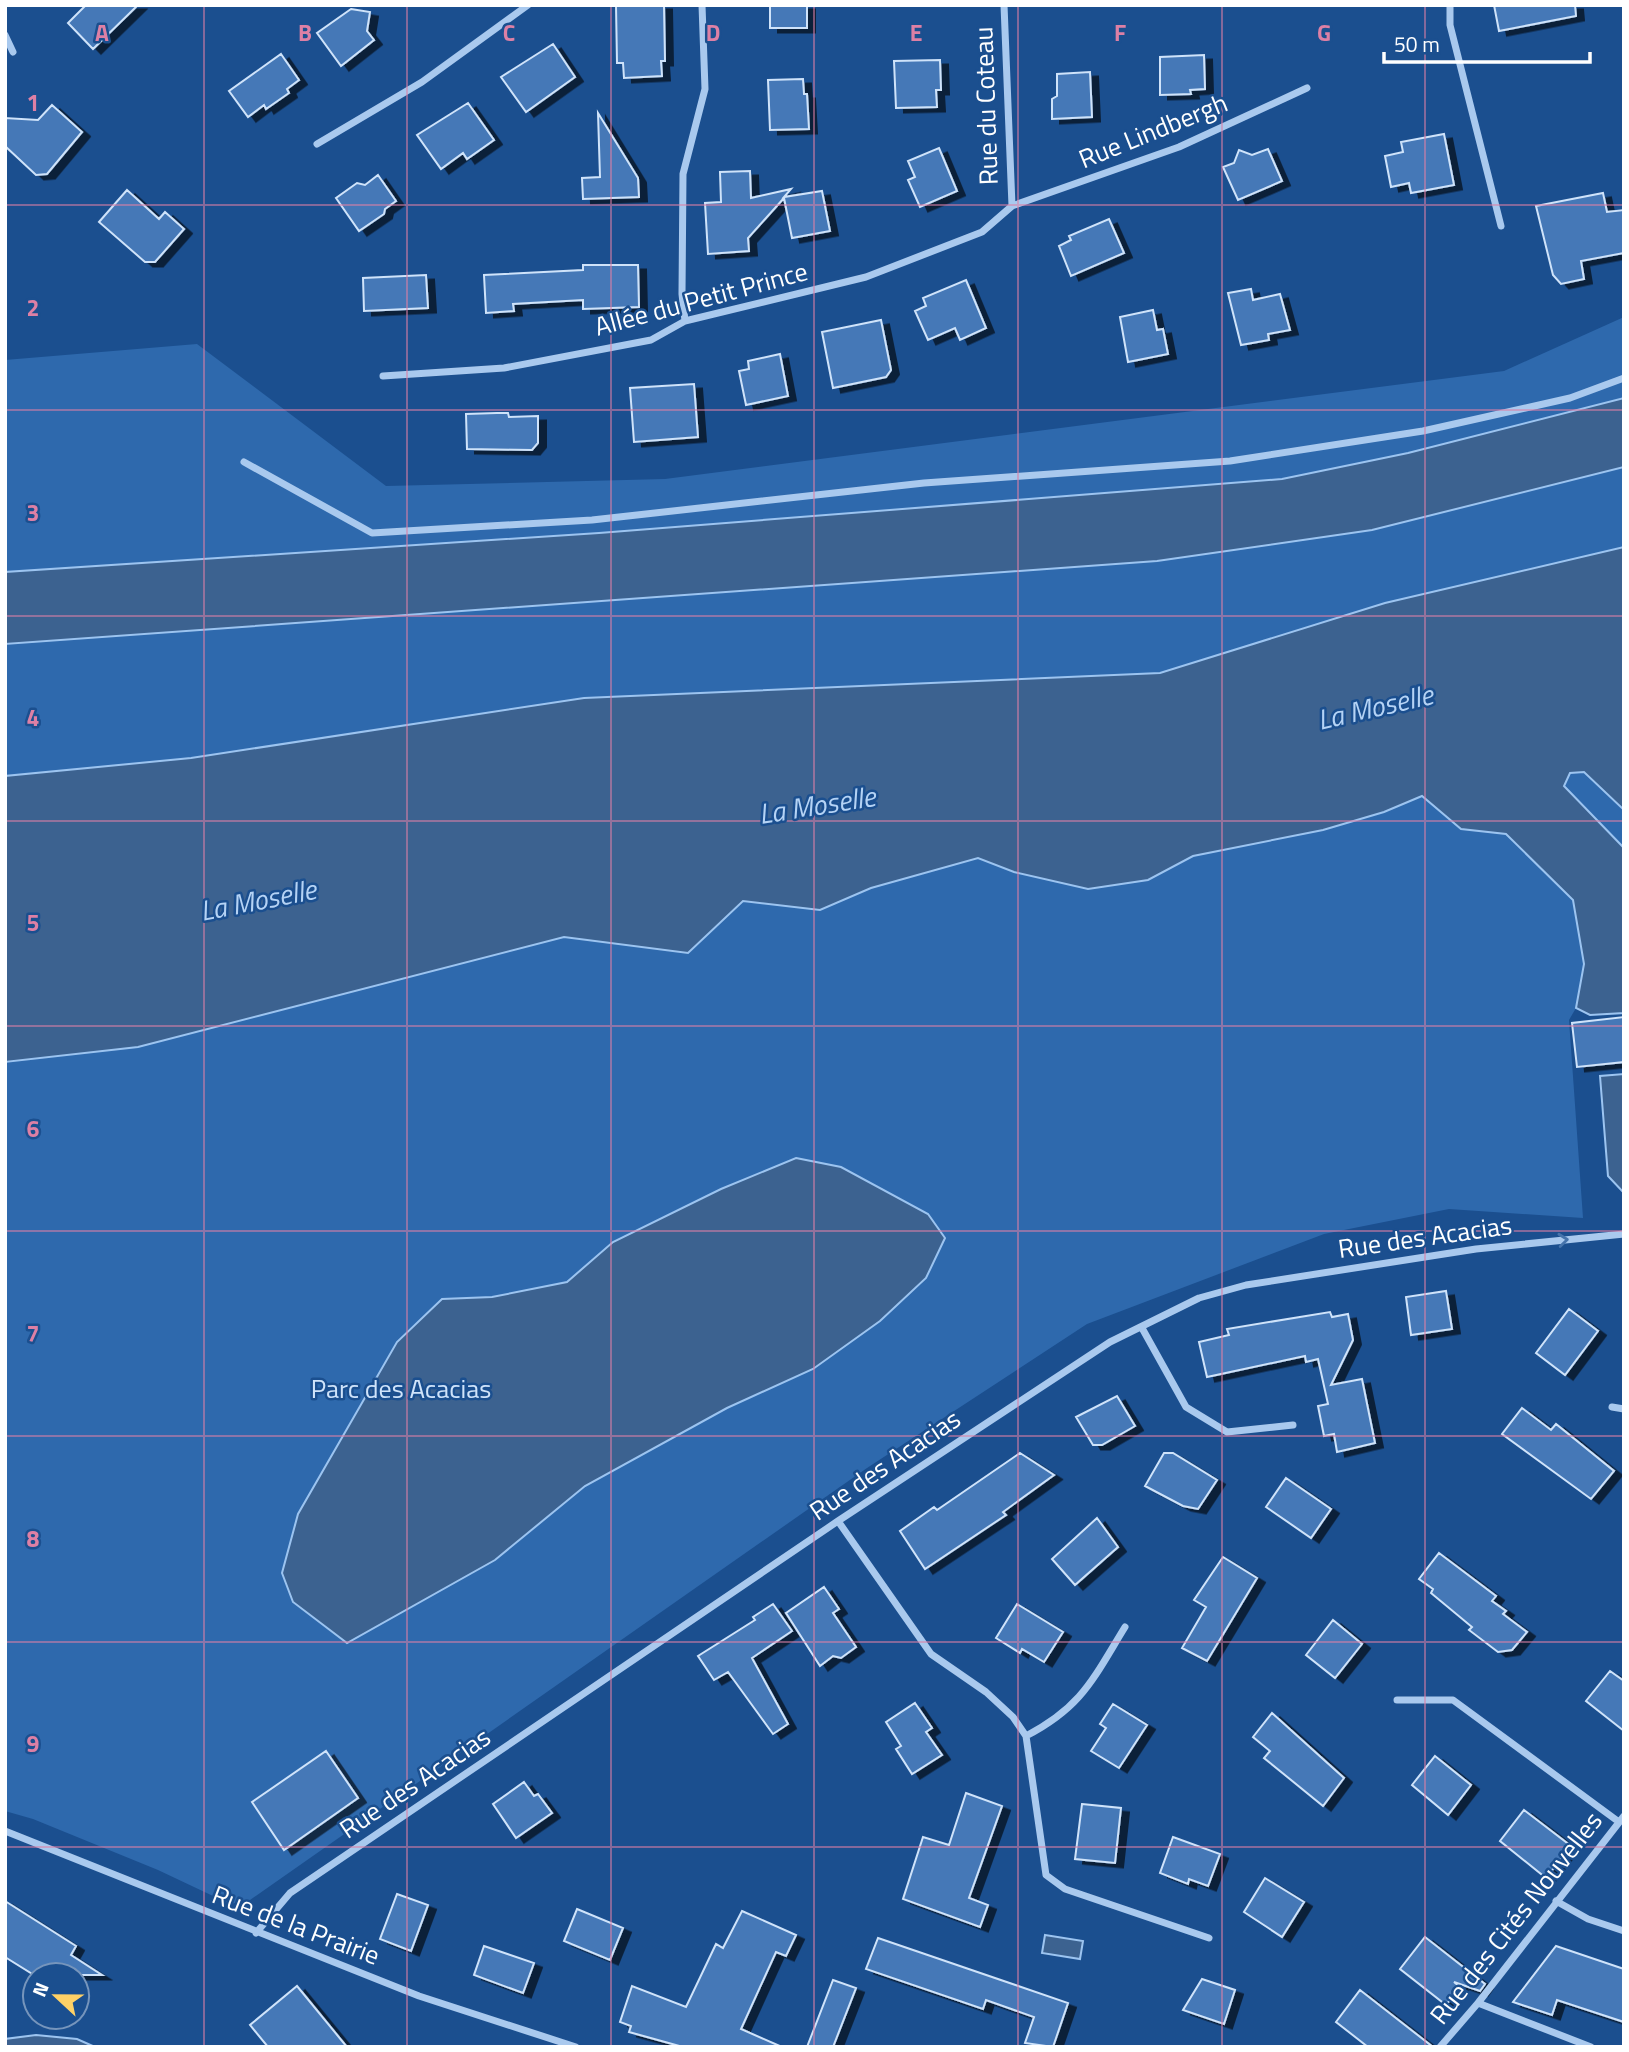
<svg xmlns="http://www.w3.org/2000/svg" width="1629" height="2052" viewBox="0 0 1629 2052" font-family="'Titillium Web',sans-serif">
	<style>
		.green { fill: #2e69ad }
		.water { fill: #3c6290; stroke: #9cc4f0; stroke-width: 2 }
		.building { fill: #4478b7; stroke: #cfe3fa; stroke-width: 2; filter: url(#shadow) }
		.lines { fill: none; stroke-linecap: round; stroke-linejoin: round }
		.minor { stroke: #a9c9ee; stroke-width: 7 }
		.oneway { stroke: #4674ac }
		.grid { fill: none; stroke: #dd80a5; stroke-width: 2; stroke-opacity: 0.55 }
		.labels { text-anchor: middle; stroke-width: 5; stroke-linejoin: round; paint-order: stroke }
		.street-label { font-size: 26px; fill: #fff; stroke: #1b4f8f }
		.park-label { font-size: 26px; fill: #cfe3fa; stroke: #1b4f8f }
		.water-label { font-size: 28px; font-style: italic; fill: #b5d3f5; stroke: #1b4f8f }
		.grid-label { font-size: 23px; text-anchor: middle; font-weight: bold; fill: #dd80a5; stroke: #1b4f8f; stroke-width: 5; stroke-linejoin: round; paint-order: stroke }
	</style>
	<defs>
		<filter id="shadow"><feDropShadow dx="8" dy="4.5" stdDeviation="0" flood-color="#0009"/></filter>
	</defs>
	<rect width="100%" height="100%" fill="#1b4f8f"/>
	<path class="green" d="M 1624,317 L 1624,398 L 1408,453 L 1283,479 L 599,533 L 5,572 L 5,360 L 197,344 L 386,486 L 665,479 L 1504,371 Z
		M 1624,464 L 1624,547 L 1385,603 L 1160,673 L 584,698 L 191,758 L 5,776 L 5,644 L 1157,561 L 1372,530 Z
		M 1570,772 L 1584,772 L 1624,810 L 1624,848 L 1564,786 Z
		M 1422,796 L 1461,829 L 1506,834 L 1573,900 L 1584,964 L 1576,1008 L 1569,1020 L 1583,1218 L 1449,1209 L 1324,1234 L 1087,1324 L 867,1468 L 250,1900 L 230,1904 L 158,1870 L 33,1819 L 5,1811 L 5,1062 L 138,1047 L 564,937 L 688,953 L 743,901 L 820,910 L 871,888 L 978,858 L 1014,872 L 1088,889 L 1148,880 L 1193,856 L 1323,830 L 1384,812 Z"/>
	<path class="water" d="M 1624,398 L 1624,467 L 1372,530 L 1157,561 L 5,644 L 5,572 L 599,533 L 1282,479 L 1408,453 Z
		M 1624,547 L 1624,810 L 1584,772 L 1570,773 L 1564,786 L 1624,848 L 1624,1013 L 1590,1015 L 1576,1008 L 1584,964 L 1573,900 L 1506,834 L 1461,829 L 1422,796 L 1384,812 L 1323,830 L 1193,856 L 1148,880 L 1088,889 L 1014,872 L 978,858 L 871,888 L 820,910 L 743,901 L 688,953 L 564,937 L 138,1047 L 5,1062 L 5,776 L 191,758 L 584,698 L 1160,673 L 1385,603 Z
		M 1624,1074 L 1624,1193 L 1608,1176 L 1600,1076 Z
		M 796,1158 L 841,1167 L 928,1214 L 945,1238 L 926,1278 L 880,1321 L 813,1369 L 727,1408 L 585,1486 L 495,1560 L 347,1643 L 293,1602 L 282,1573 L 298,1514 L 397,1342 L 442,1299 L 492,1297 L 567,1282 L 613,1242 L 721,1189 Z
		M 1045,1935 L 1083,1941 L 1080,1959 L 1042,1953 Z
		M 36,2035 L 77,2039 L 95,2047 L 5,2047 L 5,2039 Z"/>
	<path class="building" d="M 86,5 L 138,5 L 93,49 L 68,23 Z
		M 616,5 L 664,5 L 665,61 L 661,61 L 662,76 L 624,78 L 623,63 L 617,63 Z
		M 770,5 L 807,5 L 807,28 L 770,28 Z
		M 1494,5 L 1575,5 L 1576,16 L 1499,31 Z
		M 351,9 L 370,12 L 367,31 L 374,40 L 341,66 L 317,33 Z
		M 553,44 L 575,77 L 526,112 L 501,77 Z
		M 281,54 L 299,80 L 287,89 L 289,93 L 266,109 L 264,105 L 248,117 L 229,91 Z
		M 1204,55 L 1205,89 L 1190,90 L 1191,94 L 1160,95 L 1160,57 Z
		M 940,60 L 941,90 L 936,90 L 937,107 L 896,108 L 894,61 Z
		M 1090,72 L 1092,117 L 1052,119 L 1052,99 L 1057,96 L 1057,74 Z
		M 803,79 L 804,94 L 807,94 L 809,129 L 770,130 L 768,80 Z
		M 468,103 L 494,140 L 467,159 L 463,153 L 441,169 L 417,135 Z
		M 52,105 L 82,132 L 47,174 L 36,175 L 5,146 L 5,118 L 38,120 Z
		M 598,113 L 638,178 L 639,197 L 583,199 L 582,178 L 600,177 Z
		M 1444,134 L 1454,185 L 1411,193 L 1409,183 L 1391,187 L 1385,156 L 1403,152 L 1401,142 Z
		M 939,148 L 957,191 L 920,207 L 908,180 L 915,177 L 908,161 Z
		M 1268,149 L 1282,181 L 1238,200 L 1223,167 L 1234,163 L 1239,150 L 1252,155 Z
		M 750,171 L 751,198 L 791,189 L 784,197 L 822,191 L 830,231 L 792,238 L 784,198 L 748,238 L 749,251 L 708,254 L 705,203 L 721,202 L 720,172 Z
		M 378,175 L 396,201 L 385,209 L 384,214 L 359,231 L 336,198 L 357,183 L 365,185 Z
		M 127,190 L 159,219 L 165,212 L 184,229 L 155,262 L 145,262 L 99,222 Z
		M 1603,193 L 1607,212 L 1624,210 L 1624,253 L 1581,261 L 1584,279 L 1561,284 L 1553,275 L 1536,206 Z
		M 1109,219 L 1124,253 L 1071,276 L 1059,246 L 1071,240 L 1069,236 Z
		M 583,265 L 638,265 L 639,307 L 583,309 L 583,300 L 513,304 L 514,311 L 486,313 L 484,275 L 583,270 Z
		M 426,275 L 428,308 L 364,311 L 363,278 Z
		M 966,280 L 986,328 L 960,340 L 955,328 L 928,340 L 915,311 L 926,306 L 923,298 Z
		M 1251,289 L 1253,300 L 1280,294 L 1290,330 L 1268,334 L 1269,340 L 1241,345 L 1228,293 Z
		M 1153,310 L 1157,330 L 1163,329 L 1168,354 L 1128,362 L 1120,317 Z
		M 881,320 L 891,370 L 886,377 L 833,388 L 822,332 Z
		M 780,354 L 788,396 L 746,405 L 739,371 L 749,369 L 748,361 Z
		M 694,384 L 698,437 L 634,442 L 630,388 Z
		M 497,413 L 508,413 L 509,417 L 538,416 L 538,443 L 532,450 L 467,449 L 466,414 Z
		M 1624,1017 L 1624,1062 L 1577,1067 L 1572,1023 Z
		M 1446,1291 L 1452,1329 L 1411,1335 L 1406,1297 Z
		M 1569,1309 L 1598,1331 L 1565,1375 L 1536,1353 Z
		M 1330,1312 L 1332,1317 L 1348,1314 L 1353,1340 L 1331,1385 L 1362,1379 L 1375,1443 L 1337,1452 L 1334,1434 L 1324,1436 L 1318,1406 L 1328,1404 L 1318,1359 L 1306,1362 L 1305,1356 L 1207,1377 L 1199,1342 L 1229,1335 L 1227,1329 Z
		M 1117,1396 L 1135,1426 L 1102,1445 L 1093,1445 L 1076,1417 Z
		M 1522,1408 L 1551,1430 L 1556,1424 L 1614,1471 L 1591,1499 L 1502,1434 Z
		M 1020,1453 L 1054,1475 L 1003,1512 L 1006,1515 L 925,1569 L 900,1531 L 934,1507 L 937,1510 Z
		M 1164,1453 L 1173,1453 L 1217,1480 L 1198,1509 L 1183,1506 L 1145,1486 Z
		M 1286,1478 L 1331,1509 L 1311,1538 L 1266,1507 Z
		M 1097,1518 L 1118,1547 L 1075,1585 L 1052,1559 Z
		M 1439,1553 L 1496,1596 L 1492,1601 L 1506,1611 L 1503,1614 L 1527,1632 L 1512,1650 L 1498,1652 L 1469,1630 L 1472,1627 L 1431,1593 L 1433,1589 L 1419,1579 Z
		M 1223,1557 L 1257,1578 L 1207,1661 L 1182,1648 L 1206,1607 L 1194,1600 Z
		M 824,1587 L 839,1609 L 833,1613 L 856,1647 L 841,1658 L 833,1656 L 820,1666 L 786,1613 Z
		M 773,1604 L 792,1631 L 752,1658 L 788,1724 L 773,1734 L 728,1672 L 714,1680 L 698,1656 L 755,1620 L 753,1617 Z
		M 1017,1604 L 1063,1632 L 1044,1662 L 1022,1649 L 1020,1653 L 996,1638 Z
		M 1333,1620 L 1362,1644 L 1335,1678 L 1306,1655 Z
		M 1610,1671 L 1624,1681 L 1624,1731 L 1586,1701 Z
		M 915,1703 L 932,1728 L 926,1732 L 942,1755 L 912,1774 L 896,1749 L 901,1746 L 886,1722 Z
		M 1113,1704 L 1147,1725 L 1119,1768 L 1091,1751 L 1106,1728 L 1100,1724 Z
		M 1272,1713 L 1344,1778 L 1323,1806 L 1264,1758 L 1270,1751 L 1253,1737 Z
		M 326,1751 L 358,1798 L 284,1850 L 252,1802 Z
		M 1435,1756 L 1471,1785 L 1448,1815 L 1412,1785 Z
		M 524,1782 L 534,1796 L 538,1794 L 552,1813 L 516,1838 L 493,1804 Z
		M 966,1793 L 1002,1806 L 969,1898 L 988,1905 L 980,1927 L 903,1899 L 923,1837 L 949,1845 Z
		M 1082,1804 L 1121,1808 L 1115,1863 L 1075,1859 Z
		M 1524,1810 L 1571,1846 L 1546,1878 L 1500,1841 Z
		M 1173,1837 L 1220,1854 L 1208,1886 L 1189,1879 L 1188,1884 L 1160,1873 Z
		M 1265,1878 L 1304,1902 L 1282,1937 L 1244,1912 Z
		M 397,1894 L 428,1905 L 411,1951 L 380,1939 Z
		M 5,1901 L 76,1946 L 71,1955 L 102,1975 L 34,1975 L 5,1957 Z
		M 577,1909 L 623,1928 L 610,1960 L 564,1941 Z
		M 742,1911 L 796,1935 L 786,1956 L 776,1952 L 741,2029 L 782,2047 L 683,2047 L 629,2032 L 631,2026 L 620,2022 L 632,1986 L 686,2007 L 716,1944 L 723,1948 Z
		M 1425,1937 L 1485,1984 L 1480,1991 L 1454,1982 L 1460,1987 L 1446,2005 L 1400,1969 Z
		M 878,1938 L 1068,2003 L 1053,2047 L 1025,2043 L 1034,2017 L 986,2000 L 983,2009 L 866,1969 Z
		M 484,1946 L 534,1963 L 523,1993 L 474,1975 Z
		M 1556,1946 L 1624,1969 L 1624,2022 L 1557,2000 L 1552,2015 L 1513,2002 Z
		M 1202,1979 L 1235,1990 L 1224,2024 L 1183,2010 Z
		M 833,1980 L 856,1988 L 833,2047 L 807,2047 Z
		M 297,1986 L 347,2047 L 268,2047 L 250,2025 Z
		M 1360,1990 L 1433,2047 L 1368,2047 L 1336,2022 Z"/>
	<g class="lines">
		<path class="minor" d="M 1004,5 L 1012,206
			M 1450,5 L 1450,25 L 1501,226
			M 5,35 L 13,52
			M 317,144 L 422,82 L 528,5
			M 685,321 L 682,294 L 683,174 L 705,89 L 702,5
			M 383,376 L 504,368 L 651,340 L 685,321 L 866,277 L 982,232 L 1012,206 L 1179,147 L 1307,88
			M 244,462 L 372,533 L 592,520 L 924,483 L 1230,461 L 1423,431 L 1570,398 L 1624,378
			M 1142,1328 L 1186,1407 L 1227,1432 L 1293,1425
			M 1612,1407 L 1624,1409
			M 838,1521 L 931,1654 L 986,1692 L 1013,1717 L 1026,1736 L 1046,1875 L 1065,1889 L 1209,1938
			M 1397,1700 L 1453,1700 L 1619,1822
			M 1026,1736 C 1082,1707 1093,1679 1125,1627
			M 5,1831 L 419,1996 L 576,2047
			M 1556,1901 L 1588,1919 L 1624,1931
			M 256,1933 L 290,1893 L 838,1521 L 1110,1342 L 1199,1298 L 1246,1285 L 1476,1249 L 1624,1234
			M 1478,2003 L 1591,2047
			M 1440,2047 L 1478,2003 L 1624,1816"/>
	</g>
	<defs><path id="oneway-chevron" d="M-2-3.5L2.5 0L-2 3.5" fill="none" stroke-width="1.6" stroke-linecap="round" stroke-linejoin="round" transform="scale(1.75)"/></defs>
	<use class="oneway" href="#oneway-chevron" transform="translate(1563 1240) rotate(-6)"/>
	<path class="grid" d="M 204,5 L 204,2047M 407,5 L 407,2047M 611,5 L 611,2047M 814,5 L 814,2047M 1018,5 L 1018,2047M 1222,5 L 1222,2047M 1425,5 L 1425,2047M 5,205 L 1624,205M 5,410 L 1624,410M 5,616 L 1624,616M 5,821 L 1624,821M 5,1026 L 1624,1026M 5,1231 L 1624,1231M 5,1436 L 1624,1436M 5,1642 L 1624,1642M 5,1847 L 1624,1847"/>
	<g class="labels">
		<g class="street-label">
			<text transform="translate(986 106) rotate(-92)" y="9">Rue du Coteau</text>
			<text transform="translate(1153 131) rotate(-22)" y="9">Rue Lindbergh</text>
			<text transform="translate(701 299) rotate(-15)" y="9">Allée du Petit Prince</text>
			<text transform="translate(1425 1237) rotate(-8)" y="9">Rue des Acacias</text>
			<text transform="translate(885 1465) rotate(-34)" y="9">Rue des Acacias</text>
			<text transform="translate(415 1783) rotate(-34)" y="9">Rue des Acacias</text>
			<text transform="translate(1516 1918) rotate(-52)" y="9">Rue des Cités Nouvelles</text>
			<text transform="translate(296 1925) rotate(21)" y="9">Rue de la Prairie</text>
		</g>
		<g class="park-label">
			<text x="401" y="1398">Parc des Acacias</text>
		</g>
		<g class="water-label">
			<text transform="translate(1375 707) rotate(-13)" y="10">La Moselle</text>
			<text transform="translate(817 805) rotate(-9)" y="10">La Moselle</text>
			<text transform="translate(258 900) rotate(-11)" y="10">La Moselle</text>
		</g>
	</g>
	<g class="grid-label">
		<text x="102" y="41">A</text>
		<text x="305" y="41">B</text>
		<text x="509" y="41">C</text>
		<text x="713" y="41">D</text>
		<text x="916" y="41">E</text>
		<text x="1120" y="41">F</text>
		<text x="1324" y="41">G</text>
		<text x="33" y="111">1</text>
		<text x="33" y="316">2</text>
		<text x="33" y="521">3</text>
		<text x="33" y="726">4</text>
		<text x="33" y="931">5</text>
		<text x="33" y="1137">6</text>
		<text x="33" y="1342">7</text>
		<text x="33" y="1547">8</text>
		<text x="33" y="1752">9</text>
	</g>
	<rect width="1629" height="2052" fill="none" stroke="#ffffff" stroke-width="14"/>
	<g transform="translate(56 1996) rotate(292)"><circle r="33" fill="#1b4f8f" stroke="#7695bc" stroke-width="2"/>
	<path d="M0-5L12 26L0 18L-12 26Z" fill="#ffd166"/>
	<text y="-10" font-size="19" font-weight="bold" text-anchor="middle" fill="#ffffff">N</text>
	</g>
	<path d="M1384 52v10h206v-10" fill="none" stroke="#ffffff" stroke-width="3.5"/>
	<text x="1394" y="52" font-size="21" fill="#ffffff" stroke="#1b4f8f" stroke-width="5" paint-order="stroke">50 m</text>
</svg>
